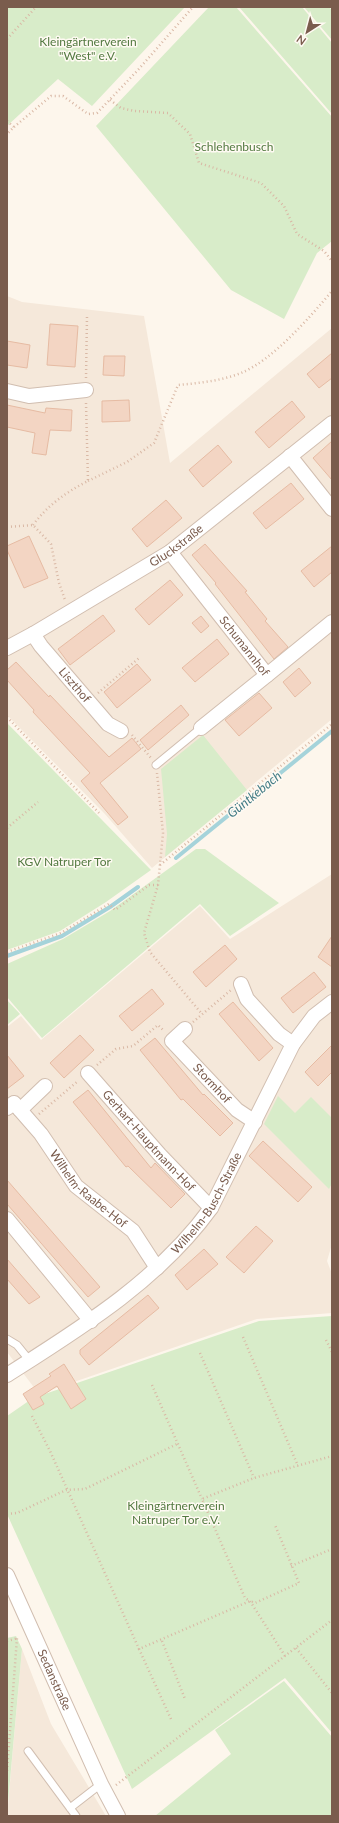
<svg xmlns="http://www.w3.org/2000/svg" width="339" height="1823" viewBox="0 0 339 1823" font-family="Lato,sans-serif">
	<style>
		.residential { fill: #f5e8da }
		.green { fill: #d8ecc9 }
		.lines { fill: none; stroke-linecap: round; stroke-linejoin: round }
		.stream { stroke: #a5d3da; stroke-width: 4 }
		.building { fill: #f3d5c3; stroke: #e6bba3 }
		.service-casing { stroke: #d1beb0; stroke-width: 9 }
		.minor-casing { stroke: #d1beb0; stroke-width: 16 }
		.path { stroke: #d9b8a5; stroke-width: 2.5; stroke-dasharray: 1 3; stroke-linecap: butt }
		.service { stroke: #fff; stroke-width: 7 }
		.minor { stroke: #fff; stroke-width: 14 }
		.labels { text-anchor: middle; stroke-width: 3; stroke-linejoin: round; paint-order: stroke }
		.park-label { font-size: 12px; fill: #537a41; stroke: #fffaf3 }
		.street-label { font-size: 12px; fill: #7a5c4d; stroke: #fffaf3 }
		.water-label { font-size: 13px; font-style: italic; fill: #437c86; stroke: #fffaf3 }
	</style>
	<rect width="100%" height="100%" fill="#fdf6ec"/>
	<path class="residential" d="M 7,296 L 22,302 L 144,316 L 170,463 L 332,328 L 332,719 L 152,868 L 104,813 L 7,715 Z
		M 332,874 L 332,1244 L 327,1261 L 332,1274 L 332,1313 L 257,1319 L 39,1394 L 7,1352 L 7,1027 L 21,1016 L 41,1040 L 200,906 L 230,939 Z
		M 22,1649 L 51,1724 L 106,1816 L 7,1816 Z"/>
	<path class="green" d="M 7,7 L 185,7 L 92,106 L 58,79 L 7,126 Z
		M 209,7 L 236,7 L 332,117 L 332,241 L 317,253 L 284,319 L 231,290 L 96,126 Z
		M 239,7 L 302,7 L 332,43 L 332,114 Z
		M 304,7 L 329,7 L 332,10 L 332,40 Z
		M 7,723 L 151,870 L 106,902 L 60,931 L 7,950 Z
		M 203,735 L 247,790 L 165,857 L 167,834 L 161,769 Z
		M 196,849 L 205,849 L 279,903 L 230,936 L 200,904 L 42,1038 L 7,997 L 7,964 L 63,939 L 110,911 Z
		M 7,1000 L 20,1014 L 7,1025 Z
		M 278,1096 L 295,1113 L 311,1097 L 332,1118 L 332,1183 L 329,1189 L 264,1124 Z
		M 332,1316 L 332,1733 L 285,1678 L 132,1789 L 7,1514 L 7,1416 L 33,1398 L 259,1321 Z
		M 16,1636 L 22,1649 L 7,1813 L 7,1638 Z
		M 284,1681 L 332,1737 L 332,1816 L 155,1816 L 231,1754 L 215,1730 Z"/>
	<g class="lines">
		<path class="stream" d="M 176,858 L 332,731
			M 7,956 L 62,936 L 110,907 L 138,887"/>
	</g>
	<path class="building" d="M 50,324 L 78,326 L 75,367 L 47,365 Z
		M 7,341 L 30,345 L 27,368 L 7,365 Z
		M 332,353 L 332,378 L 319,388 L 307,374 Z
		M 104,356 L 125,356 L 124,376 L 103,375 Z
		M 129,400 L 130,421 L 102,422 L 102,401 Z
		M 292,401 L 305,417 L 269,448 L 255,432 Z
		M 7,405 L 45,413 L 46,408 L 72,410 L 71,431 L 50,430 L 46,455 L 32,453 L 35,433 L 7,427 Z
		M 332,441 L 332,480 L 313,458 Z
		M 218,445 L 232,462 L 203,487 L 189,470 Z
		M 291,483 L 304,499 L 266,529 L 253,513 Z
		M 166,500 L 182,518 L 147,547 L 132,529 Z
		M 29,536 L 48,578 L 24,588 L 7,550 L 7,546 Z
		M 205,544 L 247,591 L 245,592 L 267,619 L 265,621 L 288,647 L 274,659 L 215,584 L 216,583 L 192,555 Z
		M 332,546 L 332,572 L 314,587 L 301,571 Z
		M 170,580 L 183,595 L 149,625 L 135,609 Z
		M 103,615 L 115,631 L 70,665 L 58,649 Z
		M 201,616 L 209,626 L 201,633 L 192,623 Z
		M 217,639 L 229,654 L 195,682 L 182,668 Z
		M 16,662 L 49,697 L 50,695 L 109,757 L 132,738 L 141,749 L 100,783 L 128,817 L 118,825 L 81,781 L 90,773 L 33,712 L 34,710 L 7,680 L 7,670 Z
		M 137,664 L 151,680 L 117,708 L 104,692 Z
		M 299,668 L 311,683 L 295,697 L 283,682 Z
		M 259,693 L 272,708 L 239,736 L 225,720 Z
		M 181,705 L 189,715 L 148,750 L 140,740 Z
		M 332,936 L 332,967 L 318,957 Z
		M 225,945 L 237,959 L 206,987 L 193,972 Z
		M 314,972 L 326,987 L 293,1013 L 281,998 Z
		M 152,989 L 164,1004 L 132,1031 L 119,1016 Z
		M 233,1002 L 273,1048 L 259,1061 L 219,1014 Z
		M 80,1035 L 94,1050 L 64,1078 L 50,1063 Z
		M 155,1038 L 203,1095 L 204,1094 L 233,1123 L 220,1136 L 183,1099 L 181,1100 L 140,1050 Z
		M 332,1045 L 332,1072 L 318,1086 L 305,1072 Z
		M 7,1055 L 24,1076 L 7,1089 Z
		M 88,1090 L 151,1168 L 155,1163 L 185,1194 L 171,1208 L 128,1166 L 126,1167 L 73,1102 Z
		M 263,1141 L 312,1187 L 298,1202 L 249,1156 Z
		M 7,1180 L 100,1287 L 88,1297 L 7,1204 Z
		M 256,1226 L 273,1241 L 244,1273 L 226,1257 Z
		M 204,1249 L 218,1264 L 187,1290 L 175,1275 Z
		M 7,1259 L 40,1297 L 29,1304 L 7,1279 Z
		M 148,1295 L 159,1308 L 89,1365 L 80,1354 L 80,1350 Z
		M 64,1364 L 86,1399 L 71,1409 L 57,1386 L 40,1397 L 44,1404 L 33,1410 L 23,1394 L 51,1376 L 49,1374 Z"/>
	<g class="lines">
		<defs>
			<path id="service" d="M 156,765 L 201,728
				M 7,1339 L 17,1345 L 30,1361
				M 28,1751 L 76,1816
				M 70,1808 L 101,1784"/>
			<g id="minor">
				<path d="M 7,391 L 29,396 L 86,390"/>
				<path d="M 290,456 L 332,509"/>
				<path id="s1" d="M 170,552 L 267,675 L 201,728"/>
				<path id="s2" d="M 33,634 L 41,646 L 108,724 L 121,731"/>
				<path id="s3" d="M 7,648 L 33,634 L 170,552 L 332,423"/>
				<path d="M 267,675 L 332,622"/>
				<path d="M 241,984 L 247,999 L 279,1034 L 293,1044"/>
				<path id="s4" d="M 185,1029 L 172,1041 L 237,1110 L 255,1122"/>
				<path id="s5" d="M 88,1073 L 160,1155 L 211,1208"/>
				<path id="s6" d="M 7,1108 L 14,1103 L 41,1134 L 76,1186 L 133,1231 L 157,1268"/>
				<path d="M 20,1110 L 45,1086"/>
				<path d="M 7,1219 L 91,1321"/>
				<path id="s7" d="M 7,1375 C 81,1328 159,1280 211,1208 L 293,1044 L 314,1016 L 332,1002"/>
				<path id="s8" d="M 7,1575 L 101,1784 L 118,1816"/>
			</g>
		</defs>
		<use href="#service" class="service-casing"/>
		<use href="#minor" class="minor-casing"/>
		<path class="path" d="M 7,39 L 36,7
			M 110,100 L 121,108 L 134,111 L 168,113 L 190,134 L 199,163 L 261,183 L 284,206 L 297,234 L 324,251 L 332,261
			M 7,121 L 14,127 L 7,134
			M 14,127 L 51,96 L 63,96 L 88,114 L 97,113 L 138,70 L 193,7
			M 86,378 L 87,316
			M 88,481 L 127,462 L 154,443 L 178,385 C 199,383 221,381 241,373 C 273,360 310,317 332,291
			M 33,525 C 47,506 66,492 88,481 L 86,403
			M 7,527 L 33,525 L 51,544 L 59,583 L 65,600
			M 98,693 L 139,658
			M 7,717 L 101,815
			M 132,735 L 151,758
			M 157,773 L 163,833 L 158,885 L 144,933 L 150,952 L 202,1014
			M 7,828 L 38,802
			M 160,865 L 332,724
			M 7,952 L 61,933 L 109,904 L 115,910 L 149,885 L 158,885
			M 193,1022 L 231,990
			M 97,1065 L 116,1049 L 133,1046 L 158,1025 L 164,1031
			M 39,1114 L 78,1081
			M 243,1337 L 298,1466
			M 326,1340 L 332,1352
			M 200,1353 L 254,1478
			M 152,1385 L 202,1499
			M 32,1416 L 50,1451 L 139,1649
			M 7,1514 L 17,1513 L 66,1490 L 85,1489 L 177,1444
			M 291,1566 L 332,1549
			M 7,1641 L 18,1638
			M 162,1641 L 185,1699
			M 296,1648 L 332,1693
			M 285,1656 L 250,1601 L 245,1598 L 202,1499 L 254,1478 L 332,1456
			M 171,1719 L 139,1649 L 250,1601 L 255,1603 L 299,1583 L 275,1525
			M 7,1771 L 17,1638
			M 116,1785 L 332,1620"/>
		<use href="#service" class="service"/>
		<use href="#minor" class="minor"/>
	</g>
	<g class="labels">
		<g class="park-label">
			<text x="88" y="46">Kleingärtnerverein<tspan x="88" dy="14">"West" e.V.</tspan></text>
			<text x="234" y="151">Schlehenbusch</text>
			<text x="64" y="866">KGV Natruper Tor</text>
			<text x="176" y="1510">Kleingärtnerverein<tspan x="176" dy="14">Natruper Tor e.V.</tspan></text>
		</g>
		<g class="street-label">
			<text dy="4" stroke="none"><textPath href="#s3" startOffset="198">Gluckstraße</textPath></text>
			<text dy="4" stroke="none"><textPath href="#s1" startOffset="120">Schumannhof</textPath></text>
			<text dy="4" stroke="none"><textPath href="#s2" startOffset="66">Liszthof</textPath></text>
			<text dy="4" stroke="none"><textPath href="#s4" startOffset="76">Stormhof</textPath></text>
			<text dy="4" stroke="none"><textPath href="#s5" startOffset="91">Gerhart-Hauptmann-Hof</textPath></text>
			<text dy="4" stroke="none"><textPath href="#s6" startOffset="123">Wilhelm-Raabe-Hof</textPath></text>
			<text dy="4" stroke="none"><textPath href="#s7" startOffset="267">Wilhelm-Busch-Straße</textPath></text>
			<text dy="4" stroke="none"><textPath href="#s8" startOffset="115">Sedanstraße</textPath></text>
		</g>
		<g class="water-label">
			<text transform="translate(254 794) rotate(-39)" y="5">Güntkebach</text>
		</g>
	</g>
	<rect width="339" height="1823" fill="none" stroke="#7a5c4d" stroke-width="16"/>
	<g transform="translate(307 32) rotate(216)" stroke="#fffaf3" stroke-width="3" paint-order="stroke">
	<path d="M0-3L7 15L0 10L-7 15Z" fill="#7a5c4d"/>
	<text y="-6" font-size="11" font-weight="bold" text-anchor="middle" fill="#7a5c4d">N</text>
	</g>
</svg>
